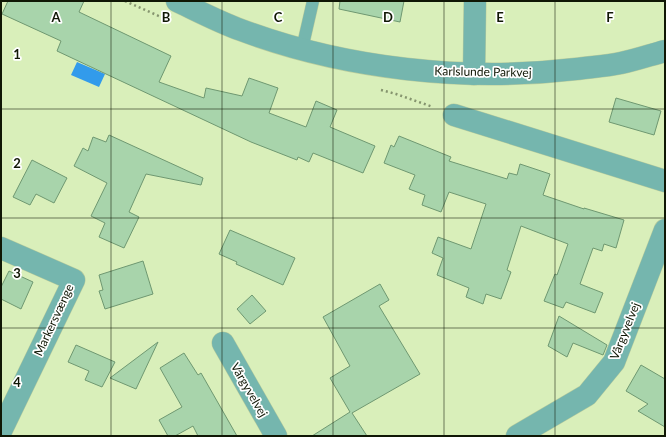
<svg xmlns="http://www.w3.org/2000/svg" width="666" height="437" viewBox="0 0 666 437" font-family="Lato,sans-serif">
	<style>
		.water { fill: #329beb }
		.building { fill: #a8d4ab; stroke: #6f9871 }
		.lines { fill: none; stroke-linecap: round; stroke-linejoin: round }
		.service-casing { stroke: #b9cc9d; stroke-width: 13 }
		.minor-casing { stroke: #b9cc9d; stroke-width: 23 }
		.tertiary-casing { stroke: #b9cc9d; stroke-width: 23 }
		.path { stroke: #85946e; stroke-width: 2.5; stroke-dasharray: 2 3; stroke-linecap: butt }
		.service { stroke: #75b6ae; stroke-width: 12 }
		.minor { stroke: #75b6ae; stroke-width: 22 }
		.tertiary { stroke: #75b6ae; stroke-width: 22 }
		.grid { fill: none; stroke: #101705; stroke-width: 1; stroke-opacity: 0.55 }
		.labels { text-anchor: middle; stroke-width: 3.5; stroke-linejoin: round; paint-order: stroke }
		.street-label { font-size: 12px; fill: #101705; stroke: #fff }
		.grid-label { font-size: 13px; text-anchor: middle; font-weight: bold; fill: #101705; stroke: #fff; stroke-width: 3.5; stroke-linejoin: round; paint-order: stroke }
	</style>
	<rect width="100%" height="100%" fill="#d9efba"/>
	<path class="water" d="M 77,62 L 105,74 L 99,87 L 71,75 Z"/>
	<path class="building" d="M 8,1 L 84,1 L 79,12 L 171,56 L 159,82 L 204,98 L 206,88 L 242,96 L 249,78 L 278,88 L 269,113 L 306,127 L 316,101 L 337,110 L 330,127 L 375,146 L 363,173 L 313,153 L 309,162 L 298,157 L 297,160 L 251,142 L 57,51 L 61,41 L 2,14 Z
		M 340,1 L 404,1 L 400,22 L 339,9 Z
		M 616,98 L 661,111 L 654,135 L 609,122 Z
		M 109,135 L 203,178 L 201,185 L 146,174 L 129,212 L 139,217 L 124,248 L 99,237 L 105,223 L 91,216 L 107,183 L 74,166 L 83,148 L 88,151 L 93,137 L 106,142 Z
		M 399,136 L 451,157 L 449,161 L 507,179 L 509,173 L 517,175 L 520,164 L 550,174 L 543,195 L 584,209 L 584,208 L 624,220 L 616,248 L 604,244 L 602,251 L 593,248 L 580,284 L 603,293 L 595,313 L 566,302 L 563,308 L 544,301 L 555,274 L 557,275 L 568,244 L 521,226 L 507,270 L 511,272 L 501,299 L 486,294 L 483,304 L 466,297 L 469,288 L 437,275 L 443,258 L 432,253 L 438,237 L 471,249 L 486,204 L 449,192 L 441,212 L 422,205 L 425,195 L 409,189 L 415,175 L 384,163 L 391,145 L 394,147 Z
		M 32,160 L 67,178 L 54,203 L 36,194 L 30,205 L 13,197 Z
		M 230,230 L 295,258 L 283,285 L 236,264 L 237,262 L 219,254 Z
		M 143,261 L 153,294 L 105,309 L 99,291 L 103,290 L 99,275 Z
		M 9,271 L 33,282 L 21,309 L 1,299 L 1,287 Z
		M 380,284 L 389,300 L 379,306 L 420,374 L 352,413 L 367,436 L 312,436 L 350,412 L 330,378 L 350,366 L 323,317 Z
		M 252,295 L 266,311 L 250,324 L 237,309 Z
		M 559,316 L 607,345 L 603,355 L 573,343 L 567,357 L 548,346 Z
		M 158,342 L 136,389 L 110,378 Z
		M 76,345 L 115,362 L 102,387 L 85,380 L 89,371 L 68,362 Z
		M 184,353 L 198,375 L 201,373 L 237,436 L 198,436 L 193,426 L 175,436 L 168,436 L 159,420 L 182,407 L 160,368 Z
		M 641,365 L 665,379 L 665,427 L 638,411 L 648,404 L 626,391 Z"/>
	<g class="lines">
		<defs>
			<path id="service" d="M 302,49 L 313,1"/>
			<path id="minor" d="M 474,74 L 475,1
				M 454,115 L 665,181
				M 1,248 L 74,280 L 1,431
				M 223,343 L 276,436
				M 517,436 L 587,395 L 614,362 L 665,230"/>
			<path id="tertiary" d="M 177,1 C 198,11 219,22 241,30 C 345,69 466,82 576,69 C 591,67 607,66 621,63 C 636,60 650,55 665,51"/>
		</defs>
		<use href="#service" class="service-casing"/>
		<use href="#minor" class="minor-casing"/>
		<use href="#tertiary" class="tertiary-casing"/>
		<path class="path" d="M 125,1 L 161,17
			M 381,90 L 396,94 L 433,107"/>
		<use href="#service" class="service"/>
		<use href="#minor" class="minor"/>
		<use href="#tertiary" class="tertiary"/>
	</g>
	<path class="grid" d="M 111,1 L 111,436M 222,1 L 222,436M 333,1 L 333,436M 444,1 L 444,436M 555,1 L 555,436M 1,109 L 665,109M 1,218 L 665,218M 1,328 L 665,328"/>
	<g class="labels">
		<g class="street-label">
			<text transform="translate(483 72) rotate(1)" y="4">Karlslunde Parkvej</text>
			<text transform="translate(54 320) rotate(-65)" y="4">Markersvænge</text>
			<text transform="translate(625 331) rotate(-68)" y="4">Vårgyvelvej</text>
			<text transform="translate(249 390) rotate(60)" y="4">Vårgyvelvej</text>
		</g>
	</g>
	<g class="grid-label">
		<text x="56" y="22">A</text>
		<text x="166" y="22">B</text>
		<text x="278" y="22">C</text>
		<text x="388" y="22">D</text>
		<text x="500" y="22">E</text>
		<text x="610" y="22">F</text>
		<text x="17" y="59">1</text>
		<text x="17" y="168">2</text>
		<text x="17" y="278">3</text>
		<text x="17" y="387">4</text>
	</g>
	<rect width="666" height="437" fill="none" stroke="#101705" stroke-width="4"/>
</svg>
